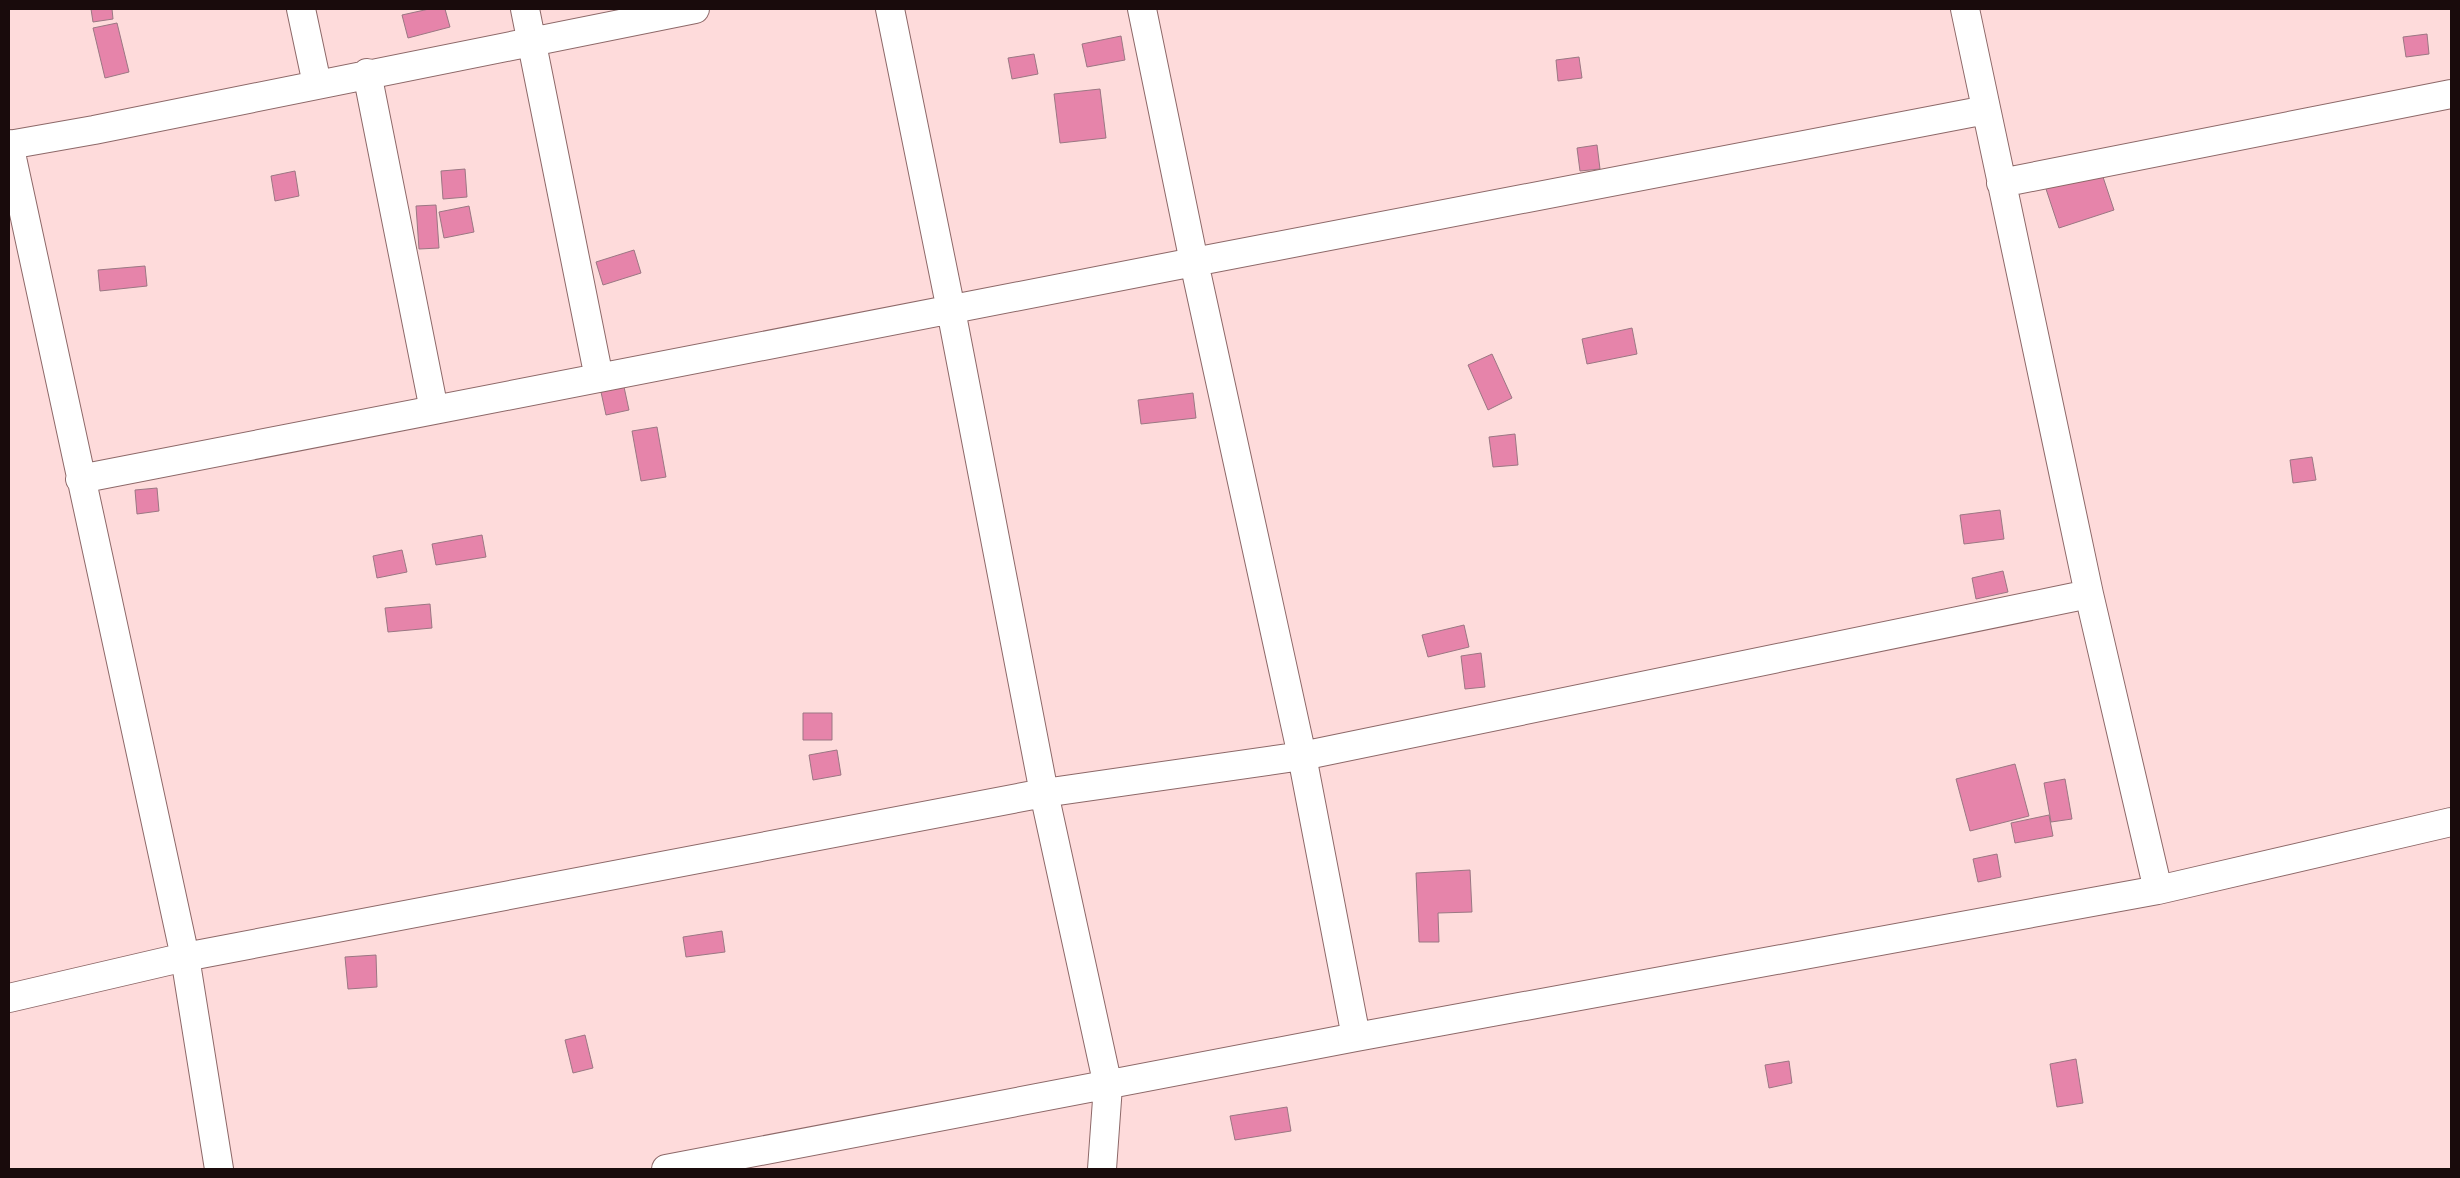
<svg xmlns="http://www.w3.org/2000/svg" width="2460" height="1178" viewBox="0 0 2460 1178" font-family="Mulish,sans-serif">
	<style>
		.building { fill: #e684aa; stroke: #9b7783 }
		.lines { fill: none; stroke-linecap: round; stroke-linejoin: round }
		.street-casing { stroke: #8d6868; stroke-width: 30 }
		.street { stroke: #fff; stroke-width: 28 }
	</style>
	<rect width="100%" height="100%" fill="#fedbdb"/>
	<path class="building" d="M 91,9 L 112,9 L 113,19 L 93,22 Z
		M 429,9 L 445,9 L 450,27 L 408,38 L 402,15 Z
		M 117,23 L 129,72 L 105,78 L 93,28 Z
		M 2427,34 L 2429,54 L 2406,57 L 2403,37 Z
		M 1121,36 L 1125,60 L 1087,67 L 1082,44 Z
		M 1034,54 L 1038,74 L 1012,79 L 1008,58 Z
		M 1579,57 L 1582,78 L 1558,81 L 1556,60 Z
		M 1100,89 L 1106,138 L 1060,143 L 1054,94 Z
		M 1597,145 L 1600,169 L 1580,171 L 1577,148 Z
		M 2095,153 L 2114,210 L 2059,228 L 2040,171 Z
		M 465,169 L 467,197 L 443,199 L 441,171 Z
		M 295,171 L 299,196 L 275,201 L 271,176 Z
		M 436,205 L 439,248 L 419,249 L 416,206 Z
		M 469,206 L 474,232 L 444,238 L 439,212 Z
		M 634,250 L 641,273 L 603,285 L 596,262 Z
		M 145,266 L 147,286 L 100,291 L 98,270 Z
		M 1632,328 L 1637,354 L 1587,364 L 1582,339 Z
		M 1492,354 L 1512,398 L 1488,410 L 1468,365 Z
		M 624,387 L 629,410 L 606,415 L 601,392 Z
		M 1193,393 L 1196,418 L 1141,424 L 1138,400 Z
		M 657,427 L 666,477 L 641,481 L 632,431 Z
		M 1515,434 L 1518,465 L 1493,467 L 1489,437 Z
		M 2312,457 L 2316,480 L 2293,483 L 2290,460 Z
		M 157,488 L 159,511 L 137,514 L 135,490 Z
		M 2000,510 L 2004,539 L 1964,544 L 1960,515 Z
		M 482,535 L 486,557 L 436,565 L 432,544 Z
		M 402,550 L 407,572 L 377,578 L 373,556 Z
		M 2003,571 L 2008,592 L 1976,599 L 1972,578 Z
		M 430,604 L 432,628 L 388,632 L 385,608 Z
		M 1464,625 L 1469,647 L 1428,657 L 1422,635 Z
		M 1481,653 L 1485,687 L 1465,689 L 1461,656 Z
		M 803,713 L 832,713 L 832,740 L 803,740 Z
		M 837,750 L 841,775 L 813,780 L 809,755 Z
		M 2015,764 L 2029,816 L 1970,831 L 1956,779 Z
		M 2065,779 L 2072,819 L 2051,822 L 2044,783 Z
		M 2049,815 L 2053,836 L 2015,843 L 2011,823 Z
		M 1997,854 L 2001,877 L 1978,882 L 1973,859 Z
		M 1470,870 L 1472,912 L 1438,913 L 1439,942 L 1419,942 L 1416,873 Z
		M 722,931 L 725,952 L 686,957 L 683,937 Z
		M 376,955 L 377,987 L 348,989 L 345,957 Z
		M 585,1035 L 593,1068 L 573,1073 L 565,1040 Z
		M 2076,1059 L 2083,1103 L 2057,1107 L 2050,1064 Z
		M 1789,1061 L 1792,1083 L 1769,1088 L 1765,1065 Z
		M 1287,1107 L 1291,1131 L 1235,1140 L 1230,1116 Z"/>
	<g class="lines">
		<defs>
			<path id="street" d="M 301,9 L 317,84
				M 525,9 L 599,378
				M 890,9 L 951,310 L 1044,793 L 1108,1086 L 1102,1169
				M 1142,9 L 1194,262 L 1302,756 L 1356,1037
				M 1965,9 L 2089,594 L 2158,890
				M 367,73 L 434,410
				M 9,144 L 185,957 L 219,1169
				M 9,145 L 94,130 L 695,9
				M 2001,183 L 2451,94
				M 80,479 L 1194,262 L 1986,110
				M 9,998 L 185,957 L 1044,793 L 1302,756 L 2089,594
				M 666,1169 L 1356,1037 L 2158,890 L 2451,822"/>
		</defs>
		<use href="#street" class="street-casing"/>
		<use href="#street" class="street"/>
	</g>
	<rect width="2460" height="1178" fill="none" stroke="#190b0c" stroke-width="20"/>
</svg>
